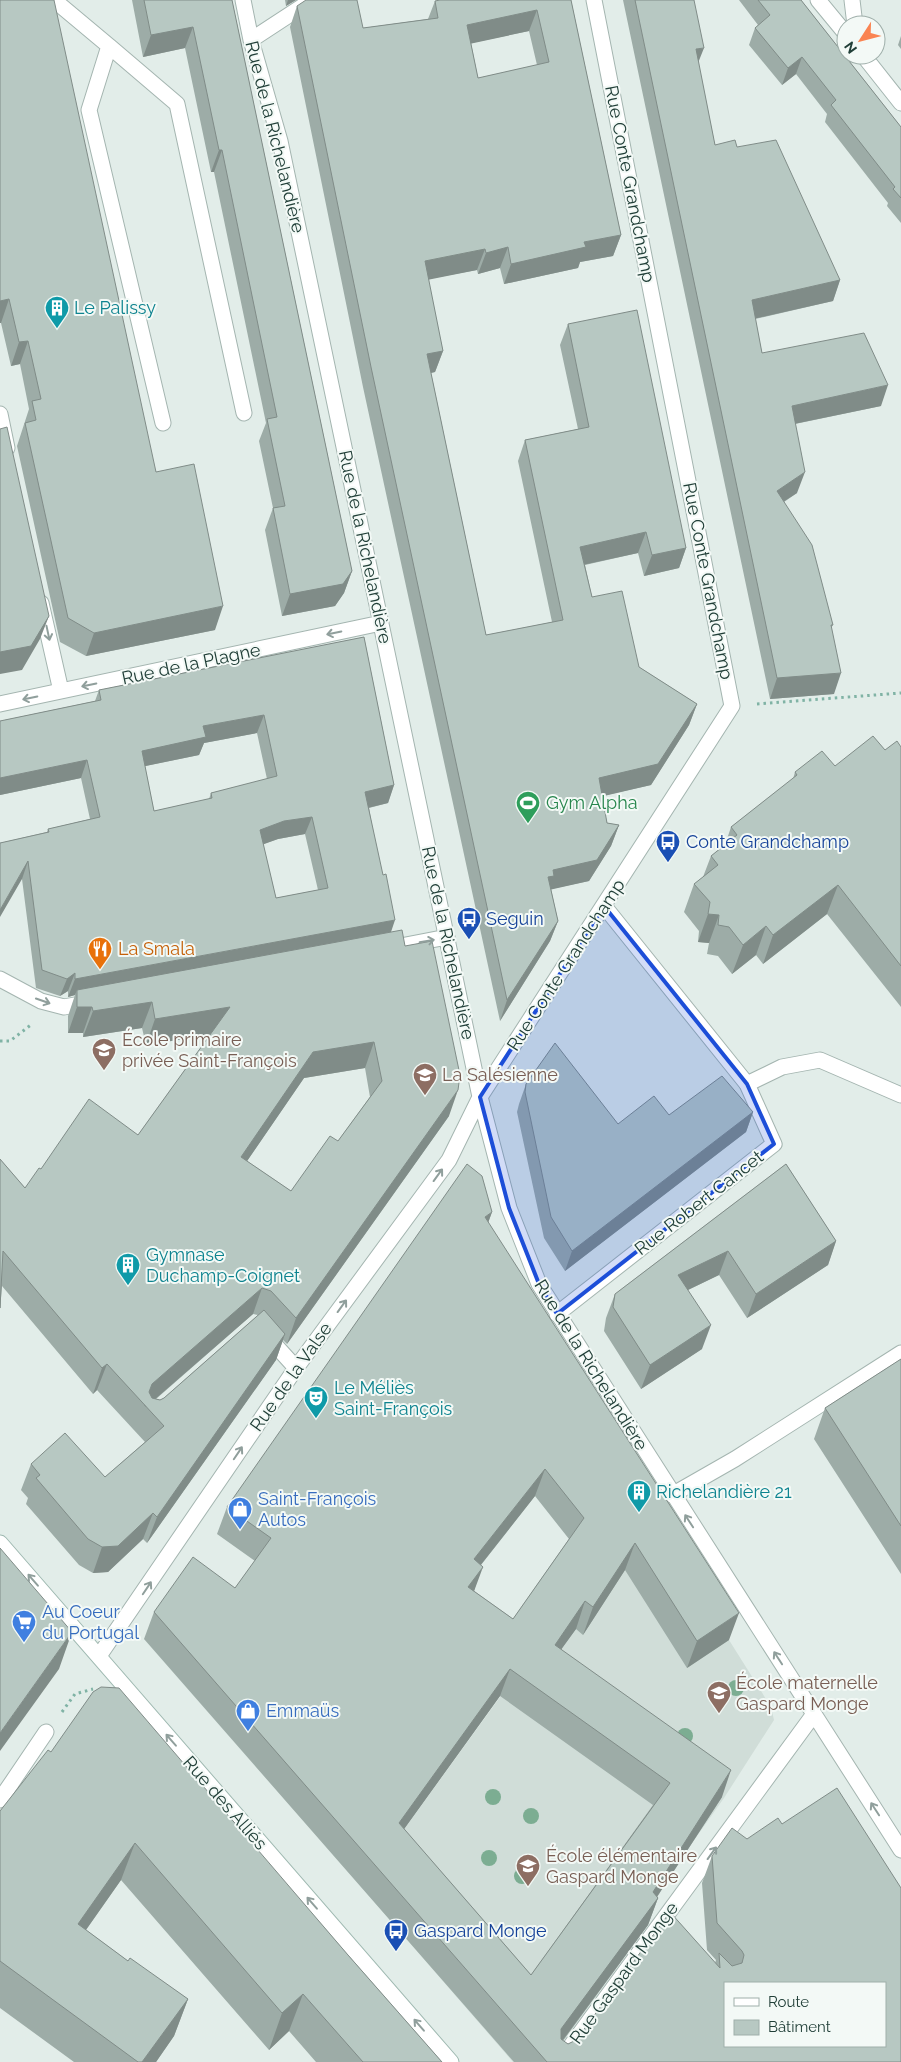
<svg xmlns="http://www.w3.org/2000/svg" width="901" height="2062" viewBox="0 0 901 2062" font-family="Raleway,sans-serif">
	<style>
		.built { fill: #d0ddd8 }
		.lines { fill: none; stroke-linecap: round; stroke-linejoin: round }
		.lane-casing { stroke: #a4b5b0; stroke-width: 17 }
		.street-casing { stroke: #a4b5b0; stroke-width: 17 }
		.secondary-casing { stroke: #9fb9b1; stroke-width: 17 }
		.path { stroke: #80b3a5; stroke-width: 3; stroke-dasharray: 2.5 4; stroke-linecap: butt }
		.lane { stroke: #fff; stroke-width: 15 }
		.street { stroke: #fff; stroke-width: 15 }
		.secondary { stroke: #fff; stroke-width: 15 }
		.tree { fill: #7cad92 }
		.wall { fill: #9daca7; fill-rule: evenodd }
		.shaded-wall { fill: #808c88 }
		.building { fill: #b7c8c2; stroke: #808c88; fill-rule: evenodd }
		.oneway { stroke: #909f9c }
		.marked { fill: #1d4ed8; fill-opacity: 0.2; stroke: #1d4ed8; stroke-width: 4; stroke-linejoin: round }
		.labels { text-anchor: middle; stroke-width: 4; stroke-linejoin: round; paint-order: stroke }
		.street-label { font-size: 18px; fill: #213f38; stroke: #f3f9f6 }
		.culture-label { font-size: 18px; fill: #0d838f; stroke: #f3f9f6; text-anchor: start }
		.leisure-label { font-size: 18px; fill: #27864d; stroke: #f3f9f6; text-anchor: start }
		.transit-label { font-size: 18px; fill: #164399; stroke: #f3f9f6; text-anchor: start }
		.food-label { font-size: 18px; fill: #c56008; stroke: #f3f9f6; text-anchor: start }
		.education-label { font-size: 18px; fill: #785e54; stroke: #f3f9f6; text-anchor: start }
		.shop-label { font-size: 18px; fill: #366cbe; stroke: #f3f9f6; text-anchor: start }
	</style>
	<rect width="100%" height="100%" fill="#e2ede9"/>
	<path class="built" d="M 624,1526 L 729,1640 L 771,1707 L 774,1720 L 724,1798 L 658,1891 L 660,1893 L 653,1903 L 535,2062 L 513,2062 L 371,1898 L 405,1828 Z"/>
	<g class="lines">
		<defs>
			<path id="lane" d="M 54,0 L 109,46 L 89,110 L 163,423
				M 109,46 L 177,104 L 244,413
				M 747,1084 L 782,1067 L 820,1060 L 901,1095
				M 267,1336 L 296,1368
				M 672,1495 L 735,1459 L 901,1353"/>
			<path id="street" d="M 243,0 L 251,40 L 280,141 L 480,1097 L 509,1208 L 539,1284 L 901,1850
				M 818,0 L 846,34
				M 852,0 L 855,25
				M 251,40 L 312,0
				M 863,55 L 901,103
				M 0,414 L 7,448
				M 41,603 L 61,691
				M 0,704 L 381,623
				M 385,949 L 447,937
				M 0,979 L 41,1001 L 64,1007 L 92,1002
				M 557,1314 L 774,1144 L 747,1084 L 604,906
				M 99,1656 L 296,1368 L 449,1160 L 480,1097 L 732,706 L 594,0
				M 0,1800 L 46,1732
				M 559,2062 L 814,1714"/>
			<path id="secondary" d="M 0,1543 L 451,2062"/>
		</defs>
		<use href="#lane" class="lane-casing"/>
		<use href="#street" class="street-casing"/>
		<use href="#secondary" class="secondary-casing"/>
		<path class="path" d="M 757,704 L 901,693
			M 0,1041 L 10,1041 L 32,1024
			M 62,1712 L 75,1694 L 93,1689"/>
		<use href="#lane" class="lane"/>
		<use href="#street" class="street"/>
		<use href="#secondary" class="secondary"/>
	</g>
	<g class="tree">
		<circle cx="736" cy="1688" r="8"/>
		<circle cx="685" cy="1736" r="8"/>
		<circle cx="493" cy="1797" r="8"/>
		<circle cx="531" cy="1816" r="8"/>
		<circle cx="489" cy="1858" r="8"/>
		<circle cx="522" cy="1876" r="8"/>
	</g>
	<path class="wall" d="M 0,0 L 156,472 L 215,630 L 86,656 L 60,642 L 17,446 L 29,409 L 20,364 L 11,366 L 1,323 L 0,323 Z
		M 132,0 L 232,0 L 352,571 L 344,593 L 335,606 L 282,616 L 265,530 L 273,508 L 259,441 L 266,423 L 214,172 L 211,172 L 185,48 L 143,57 Z
		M 285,0 L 296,0 L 286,6 Z
		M 571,0 L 621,235 L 613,256 L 580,262 L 578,268 L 504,284 L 500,268 L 478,274 L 477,270 L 428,279 L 443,351 L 435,372 L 431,373 L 486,635 L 552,622 L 518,461 L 525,440 L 578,429 L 560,345 L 568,324 L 686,548 L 679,568 L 644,576 L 638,553 L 585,565 L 592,597 L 639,667 L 697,704 L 689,725 L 651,785 L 602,796 L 607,823 L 619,825 L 611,846 L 589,881 L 551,889 L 558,921 L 550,941 L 500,1021 L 363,387 L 290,27 L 297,6 L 363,28 L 428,19 L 435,1 ZM 529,31 L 537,65 L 478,78 L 471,43 Z
		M 623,0 L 694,0 L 698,62 L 715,145 L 737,147 L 840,280 L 833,301 L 755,319 L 762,353 L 881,406 L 795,424 L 797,493 L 784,502 L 833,625 L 831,628 L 834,694 L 770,699 Z
		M 739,0 L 801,0 L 901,127 L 901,223 L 887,206 L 888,203 L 825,122 L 827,114 L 796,74 L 782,85 L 749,45 L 755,28 L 758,25 Z
		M 901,36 L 901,49 L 898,45 Z
		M 364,637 L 394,785 L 388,803 L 369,808 L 391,933 L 405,946 L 449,1116 L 287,1344 L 283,1340 L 276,1360 L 147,1543 L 143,1539 L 108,1572 L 93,1573 L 79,1565 L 26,1504 L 28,1498 L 21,1490 L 31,1464 L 105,1477 L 145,1442 L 97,1390 L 93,1394 L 2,1286 L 0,1309 L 0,1159 L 25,1188 L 41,1169 L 138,1135 L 210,1035 L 146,1045 L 142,1028 L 83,1037 L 83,1033 L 68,1033 L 68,1016 L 75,995 L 68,997 L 68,991 L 60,996 L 36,988 L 22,879 L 0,843 L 47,832 L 48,829 L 90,819 L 81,778 L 0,795 L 0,721 L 95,701 L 99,690 ZM 257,733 L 267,779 L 211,793 L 209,799 L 154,811 L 145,766 L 199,755 L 204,743 ZM 305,834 L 318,890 L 276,898 L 263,844 L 278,839 ZM 365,1068 L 370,1097 L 338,1141 L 291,1191 L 247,1161 L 304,1078 ZM 253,1314 L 258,1315 L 164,1398 L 160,1400 L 156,1399 Z
		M 901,747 L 901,1007 L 827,914 L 763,964 L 756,955 L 732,974 L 718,956 L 707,954 L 709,943 L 698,942 L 699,931 L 684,912 L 694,884 L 703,877 L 711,856 L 725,845 L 731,827 L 793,779 L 795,772 L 835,766 L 885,750 Z
		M 526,1084 L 618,1124 L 669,1115 L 753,1112 L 746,1132 L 565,1271 L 544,1238 L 517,1112 L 519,1104 Z
		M 786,1164 L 836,1241 L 828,1265 L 747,1318 L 719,1275 L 688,1290 L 702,1349 L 641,1389 L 604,1331 L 606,1318 L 615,1294 Z
		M 492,1212 L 488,1223 L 729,1640 L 687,1668 L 625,1570 L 583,1635 L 576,1629 L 561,1649 L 722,1797 L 657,1897 L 658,1898 L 648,1925 L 563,2041 L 568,2044 L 576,2040 L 715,1963 L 716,1960 L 707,1950 L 702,1883 L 712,1856 L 901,2062 L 514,2062 L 144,1639 L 154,1612 L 235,1588 L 255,1561 L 217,1534 L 227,1507 ZM 535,1496 L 569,1539 L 513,1619 L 474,1591 L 481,1565 ZM 500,1696 L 653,1805 L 531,1975 L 404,1829 ZM 725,1983 L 885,2046 L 725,2046 Z
		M 901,1359 L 901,1574 L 814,1439 L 825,1408 Z
		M 51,1752 L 348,1955 L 442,2062 L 316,2062 L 289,2031 L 269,2050 L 121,1880 L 86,1930 L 128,1961 L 188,1999 L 174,2036 L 156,2062 L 74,2062 L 0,2008 L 0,1811 Z"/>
	<path class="shaded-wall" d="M 288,0 L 296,0 L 286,6 Z
		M 537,10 L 529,31 L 460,46 L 467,25 Z
		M 193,27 L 185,48 L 143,57 L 151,35 Z
		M 704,48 L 696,68 L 696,49 Z
		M 802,57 L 796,74 L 782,85 L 788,68 Z
		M 219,150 L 222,150 L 214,172 L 211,172 Z
		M 621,235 L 613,256 L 580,262 L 578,268 L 504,284 L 511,264 L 584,242 Z
		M 508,247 L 500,268 L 478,274 L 486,253 Z
		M 485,249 L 477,270 L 417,282 L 425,261 Z
		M 840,280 L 833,301 L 744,321 L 752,300 Z
		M 9,299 L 1,323 L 0,323 L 0,301 Z
		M 28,341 L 20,364 L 11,366 L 19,342 Z
		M 443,351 L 435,372 L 420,375 L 427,354 Z
		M 888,385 L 881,406 L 784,426 L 792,406 Z
		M 805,472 L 797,493 L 769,511 L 777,491 Z
		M 646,532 L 638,553 L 573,567 L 580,547 Z
		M 686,548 L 679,568 L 644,576 L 652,555 Z
		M 352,571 L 344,593 L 335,606 L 282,616 L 290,594 Z
		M 223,606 L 215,630 L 86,656 L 94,633 Z
		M 49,616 L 40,639 L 22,670 L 0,674 L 0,652 Z
		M 841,673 L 834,694 L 770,699 L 777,678 Z
		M 697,704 L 689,725 L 651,785 L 591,799 L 599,778 Z
		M 264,715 L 257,733 L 204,743 L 199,755 L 136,768 L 142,751 L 203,726 Z
		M 87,760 L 81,778 L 0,795 L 0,778 Z
		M 394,785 L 388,803 L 359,810 L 365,792 Z
		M 312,817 L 305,834 L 278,839 L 253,848 L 260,830 L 284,821 Z
		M 619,825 L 611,846 L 589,881 L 549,890 L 548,877 L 553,870 Z
		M 28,861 L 22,879 L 0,917 L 0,910 Z
		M 838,885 L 827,914 L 763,964 L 773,935 Z
		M 708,914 L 719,915 L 709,943 L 698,942 Z
		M 395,920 L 389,938 L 77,990 L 75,995 L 68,997 L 75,979 Z
		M 558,921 L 550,941 L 500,1021 L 507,1000 Z
		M 766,926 L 756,955 L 732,974 L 743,945 Z
		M 75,973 L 68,991 L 60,996 L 67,979 Z
		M 152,1002 L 142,1028 L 83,1037 L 93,1011 Z
		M 77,1007 L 92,1007 L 83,1033 L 68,1033 Z
		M 230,1007 L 220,1033 L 146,1045 L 155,1019 Z
		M 374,1042 L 365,1068 L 304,1078 L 232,1183 L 241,1157 L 313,1052 Z
		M 458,1090 L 449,1116 L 287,1344 L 296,1318 Z
		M 753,1112 L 746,1132 L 565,1271 L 572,1251 Z
		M 492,1212 L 482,1239 L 485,1217 Z
		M 836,1241 L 828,1265 L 747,1318 L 756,1294 Z
		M 728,1251 L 719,1275 L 669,1299 L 678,1275 Z
		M 262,1288 L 253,1314 L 146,1407 L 144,1405 L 152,1384 Z
		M 711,1325 L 702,1349 L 641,1389 L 650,1365 Z
		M 285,1334 L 276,1360 L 147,1543 L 157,1517 Z
		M 107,1364 L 97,1390 L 93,1394 L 102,1368 Z
		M 545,1469 L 535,1496 L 464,1586 L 474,1559 Z
		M 153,1513 L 143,1539 L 108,1572 L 93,1573 L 102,1547 Z
		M 635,1543 L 625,1570 L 583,1635 L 593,1607 Z
		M 483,1567 L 473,1594 L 468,1587 Z
		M 585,1601 L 576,1629 L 545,1672 L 555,1645 Z
		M 739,1613 L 729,1640 L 687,1668 L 697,1641 Z
		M 72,1632 L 59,1669 L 0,1751 L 0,1733 Z
		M 510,1669 L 500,1696 L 389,1850 L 399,1823 Z
		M 731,1770 L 722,1797 L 647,1912 L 658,1898 L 648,1925 L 551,2056 L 561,2029 L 653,1892 Z
		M 135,1843 L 121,1880 L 64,1961 L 78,1924 Z
		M 303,1994 L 289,2031 L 269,2050 L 282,2013 Z
		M 188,1999 L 174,2036 L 156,2062 L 142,2062 Z"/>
	<path class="building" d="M 0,0 L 54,0 L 156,472 L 194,464 L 223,606 L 94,633 L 68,618 L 25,423 L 36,420 L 32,401 L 41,399 L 28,341 L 19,342 L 9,299 L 0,301 Z
		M 144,0 L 232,0 L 352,571 L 343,584 L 290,594 L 273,508 L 285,506 L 267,419 L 277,417 L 222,150 L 219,150 L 193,27 L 151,35 Z
		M 306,0 L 357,0 L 363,28 L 438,18 L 435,1 L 440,0 L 571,0 L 621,235 L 584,242 L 586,247 L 511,264 L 508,247 L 486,253 L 485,249 L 425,261 L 443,351 L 427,354 L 486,635 L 563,620 L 525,440 L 589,427 L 568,324 L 637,310 L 686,548 L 652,555 L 646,532 L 580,547 L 592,597 L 622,591 L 639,667 L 697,704 L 658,764 L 599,778 L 607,823 L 619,825 L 597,860 L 553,870 L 554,876 L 548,877 L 558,921 L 507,1000 L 371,367 L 297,6 ZM 537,10 L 549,62 L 478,78 L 467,25 Z
		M 635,0 L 694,0 L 704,48 L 696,49 L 715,145 L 735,140 L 737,147 L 776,140 L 840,280 L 752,300 L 762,353 L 864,333 L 888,385 L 792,406 L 805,472 L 777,491 L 812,545 L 833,625 L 831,625 L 841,673 L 777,678 Z
		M 758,0 L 801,0 L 901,127 L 901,198 L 893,189 L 895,187 L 831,105 L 836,100 L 802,57 L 788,68 L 755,28 L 770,15 Z
		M 7,427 L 49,616 L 31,646 L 0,652 L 0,429 Z
		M 364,637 L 394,785 L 365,792 L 383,875 L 386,874 L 395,920 L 75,979 L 75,973 L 67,979 L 42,970 L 28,861 L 0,910 L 0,843 L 49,832 L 48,829 L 100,817 L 87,760 L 0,778 L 0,721 L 101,700 L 99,690 ZM 264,715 L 277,776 L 211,793 L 212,798 L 154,811 L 142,751 L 206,737 L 203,726 ZM 312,817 L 328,888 L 276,898 L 260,830 L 284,821 Z
		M 873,736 L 885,750 L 897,741 L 901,747 L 901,966 L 838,885 L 773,935 L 766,926 L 743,945 L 729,927 L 718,925 L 719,915 L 708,914 L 710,902 L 694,884 L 718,865 L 711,856 L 737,835 L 731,827 L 797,775 L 795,772 L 822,751 L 835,766 Z
		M 402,930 L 405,946 L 432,941 L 460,1075 L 458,1090 L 296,1318 L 271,1291 L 262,1288 L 152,1384 L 149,1392 L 152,1398 L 160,1400 L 164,1398 L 264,1310 L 285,1334 L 157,1517 L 153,1513 L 118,1546 L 102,1547 L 88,1539 L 36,1478 L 40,1475 L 31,1464 L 65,1433 L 105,1477 L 164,1426 L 107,1364 L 102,1368 L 3,1251 L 0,1308 L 0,1159 L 25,1188 L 39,1168 L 41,1169 L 89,1099 L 138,1135 L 230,1007 L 155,1019 L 152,1002 L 93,1011 L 92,1007 L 77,1007 L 77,990 ZM 374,1042 L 382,1081 L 338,1141 L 330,1136 L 291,1191 L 241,1157 L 313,1052 Z
		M 555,1043 L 618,1124 L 654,1096 L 669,1115 L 722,1076 L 753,1112 L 572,1251 L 551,1217 L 525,1092 L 526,1084 Z
		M 467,1164 L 482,1176 L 492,1212 L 485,1217 L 739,1613 L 697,1641 L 635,1543 L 593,1607 L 585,1601 L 555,1645 L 731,1770 L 653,1892 L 658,1898 L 561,2029 L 561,2039 L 568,2044 L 576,2040 L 670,1912 L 720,1968 L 719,1953 L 732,1966 L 742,1963 L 744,1955 L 742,1951 L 717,1923 L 712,1856 L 732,1828 L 747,1839 L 778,1818 L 782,1824 L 837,1788 L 901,1888 L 901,2062 L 547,2062 L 154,1612 L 193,1557 L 235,1588 L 271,1538 L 227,1507 ZM 545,1469 L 584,1518 L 513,1619 L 468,1587 L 483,1567 L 474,1559 ZM 510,1669 L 670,1783 L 531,1975 L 399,1823 ZM 725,1983 L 885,1983 L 885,2046 L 725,2046 Z
		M 786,1164 L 836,1241 L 756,1294 L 728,1251 L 678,1275 L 711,1325 L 650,1365 L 613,1307 L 615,1294 Z
		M 901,1359 L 901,1526 L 825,1408 Z
		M 0,1548 L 72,1632 L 0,1733 Z
		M 101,1687 L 119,1688 L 348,1955 L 442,2062 L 363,2062 L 303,1994 L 282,2013 L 135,1843 L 78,1924 L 128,1961 L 130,1958 L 188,1999 L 142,2062 L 138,2062 L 0,1961 L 0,1811 L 48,1750 L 51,1752 L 93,1692 Z"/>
	<defs><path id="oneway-shaft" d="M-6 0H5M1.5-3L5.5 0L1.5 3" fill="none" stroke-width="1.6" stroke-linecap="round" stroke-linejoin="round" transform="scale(1.25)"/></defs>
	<g class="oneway">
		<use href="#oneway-shaft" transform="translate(48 633) rotate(78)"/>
		<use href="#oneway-shaft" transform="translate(334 633) rotate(168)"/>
		<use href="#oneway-shaft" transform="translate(89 685) rotate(168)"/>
		<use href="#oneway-shaft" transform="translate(30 698) rotate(168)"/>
		<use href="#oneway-shaft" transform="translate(427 941) rotate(-10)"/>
		<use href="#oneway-shaft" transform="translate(43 1001) rotate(19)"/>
		<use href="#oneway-shaft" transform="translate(438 1175) rotate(-54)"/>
		<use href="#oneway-shaft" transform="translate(342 1306) rotate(-54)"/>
		<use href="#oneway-shaft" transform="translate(238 1453) rotate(-56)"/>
		<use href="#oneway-shaft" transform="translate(689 1521) rotate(-123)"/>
		<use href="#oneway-shaft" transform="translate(33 1580) rotate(-131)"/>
		<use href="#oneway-shaft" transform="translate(147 1588) rotate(-56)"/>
		<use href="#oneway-shaft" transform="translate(778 1658) rotate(-123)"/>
		<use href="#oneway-shaft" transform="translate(171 1740) rotate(-131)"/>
		<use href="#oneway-shaft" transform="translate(875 1809) rotate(-123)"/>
		<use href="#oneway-shaft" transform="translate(712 1853) rotate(-54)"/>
		<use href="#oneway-shaft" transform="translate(312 1903) rotate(-131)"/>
		<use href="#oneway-shaft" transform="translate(419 2025) rotate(-131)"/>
	</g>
	<path class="marked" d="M 604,906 L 747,1084 L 774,1144 L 557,1314 L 539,1284 L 509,1208 L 480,1097 Z"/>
	<defs>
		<symbol id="building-pin" viewBox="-11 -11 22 30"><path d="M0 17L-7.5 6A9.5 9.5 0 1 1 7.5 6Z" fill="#0f9aa8" stroke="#f3f9f6"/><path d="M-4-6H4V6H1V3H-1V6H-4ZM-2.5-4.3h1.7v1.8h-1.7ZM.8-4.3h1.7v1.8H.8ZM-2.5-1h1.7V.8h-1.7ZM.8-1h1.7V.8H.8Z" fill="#fff"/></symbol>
		<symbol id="stadium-pin" viewBox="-11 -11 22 30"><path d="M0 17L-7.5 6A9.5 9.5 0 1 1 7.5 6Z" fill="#2e9e5b" stroke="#f3f9f6"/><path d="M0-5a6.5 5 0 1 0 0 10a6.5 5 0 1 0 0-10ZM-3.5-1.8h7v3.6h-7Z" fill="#fff"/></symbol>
		<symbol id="bus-pin" viewBox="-11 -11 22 30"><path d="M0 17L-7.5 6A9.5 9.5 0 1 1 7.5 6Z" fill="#1a4fb4" stroke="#f3f9f6"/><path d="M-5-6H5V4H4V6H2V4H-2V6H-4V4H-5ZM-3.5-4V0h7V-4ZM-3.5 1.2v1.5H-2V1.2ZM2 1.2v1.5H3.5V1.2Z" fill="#fff"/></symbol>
		<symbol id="restaurant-pin" viewBox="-11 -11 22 30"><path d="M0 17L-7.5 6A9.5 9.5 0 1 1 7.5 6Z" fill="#e8710a" stroke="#f3f9f6"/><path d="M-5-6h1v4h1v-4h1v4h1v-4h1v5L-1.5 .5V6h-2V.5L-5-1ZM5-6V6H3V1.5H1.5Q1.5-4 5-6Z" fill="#fff"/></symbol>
		<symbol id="school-pin" viewBox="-11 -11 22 30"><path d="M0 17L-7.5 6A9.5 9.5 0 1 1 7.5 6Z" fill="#8d6e63" stroke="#f3f9f6"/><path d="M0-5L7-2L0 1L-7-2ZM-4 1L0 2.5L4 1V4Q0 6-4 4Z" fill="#fff"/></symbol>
		<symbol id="theatre-pin" viewBox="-11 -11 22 30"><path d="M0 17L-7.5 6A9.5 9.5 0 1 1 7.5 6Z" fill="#0f9aa8" stroke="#f3f9f6"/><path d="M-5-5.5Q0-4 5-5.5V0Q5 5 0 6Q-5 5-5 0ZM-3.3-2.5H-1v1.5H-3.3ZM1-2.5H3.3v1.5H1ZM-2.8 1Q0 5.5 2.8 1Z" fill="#fff"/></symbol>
		<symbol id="shop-pin" viewBox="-11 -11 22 30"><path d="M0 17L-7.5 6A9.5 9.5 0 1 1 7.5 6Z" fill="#3f7fe0" stroke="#f3f9f6"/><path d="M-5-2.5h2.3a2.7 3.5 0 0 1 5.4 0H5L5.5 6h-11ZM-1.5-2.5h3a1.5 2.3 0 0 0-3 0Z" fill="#fff"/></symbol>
		<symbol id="supermarket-pin" viewBox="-11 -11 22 30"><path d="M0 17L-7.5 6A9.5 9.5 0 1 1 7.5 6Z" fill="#3f7fe0" stroke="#f3f9f6"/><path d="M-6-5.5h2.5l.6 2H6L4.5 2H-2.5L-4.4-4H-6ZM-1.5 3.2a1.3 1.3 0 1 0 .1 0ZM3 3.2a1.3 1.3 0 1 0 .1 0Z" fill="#fff"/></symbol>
	</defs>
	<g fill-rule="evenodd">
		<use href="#building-pin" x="43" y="294" width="28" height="38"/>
		<use href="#stadium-pin" x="514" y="789" width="28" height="38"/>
		<use href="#bus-pin" x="654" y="828" width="28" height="38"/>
		<use href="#bus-pin" x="455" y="905" width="28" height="38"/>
		<use href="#restaurant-pin" x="86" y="935" width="28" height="38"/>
		<use href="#school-pin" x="90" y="1036" width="28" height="38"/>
		<use href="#school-pin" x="411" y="1061" width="28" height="38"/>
		<use href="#building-pin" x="114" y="1251" width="28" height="38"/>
		<use href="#theatre-pin" x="302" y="1384" width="28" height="38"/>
		<use href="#building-pin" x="625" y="1478" width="28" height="38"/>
		<use href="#shop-pin" x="226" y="1495" width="28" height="38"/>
		<use href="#supermarket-pin" x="10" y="1608" width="28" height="38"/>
		<use href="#school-pin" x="705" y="1679" width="28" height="38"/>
		<use href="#shop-pin" x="234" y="1697" width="28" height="38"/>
		<use href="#school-pin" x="514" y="1852" width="28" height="38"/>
		<use href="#bus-pin" x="382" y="1917" width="28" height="38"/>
	</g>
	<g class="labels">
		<g class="street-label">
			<text transform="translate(275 137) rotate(76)" y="6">Rue de la Richelandière</text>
			<text transform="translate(630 184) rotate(79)" y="6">Rue Conte Grandchamp</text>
			<text transform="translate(365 547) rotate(78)" y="6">Rue de la Richelandière</text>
			<text transform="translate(708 581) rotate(79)" y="6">Rue Conte Grandchamp</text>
			<text transform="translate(191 664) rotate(-12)" y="6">Rue de la Plagne</text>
			<text transform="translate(448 943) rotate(78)" y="6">Rue de la Richelandière</text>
			<text transform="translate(566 965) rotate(-57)" y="6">Rue Conte Grandchamp</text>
			<text transform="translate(699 1203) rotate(-38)" y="6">Rue Robert Cancet</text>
			<text transform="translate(591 1365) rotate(58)" y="6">Rue de la Richelandière</text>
			<text transform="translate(291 1377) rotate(-55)" y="6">Rue de la Valse</text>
			<text transform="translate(225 1803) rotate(49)" y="6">Rue des Alliés</text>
			<text transform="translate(624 1973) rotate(-54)" y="6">Rue Gaspard Monge</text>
		</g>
		<g class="culture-label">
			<text x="74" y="314">Le Palissy</text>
			<text x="146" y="1261">Gymnase<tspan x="146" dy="21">Duchamp-Coignet</tspan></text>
			<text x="334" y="1394">Le Méliès<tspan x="334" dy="21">Saint-François</tspan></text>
			<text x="656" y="1498">Richelandière 21</text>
		</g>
		<g class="leisure-label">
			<text x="546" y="809">Gym Alpha</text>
		</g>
		<g class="transit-label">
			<text x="686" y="848">Conte Grandchamp</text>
			<text x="486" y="925">Seguin</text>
			<text x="414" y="1937">Gaspard Monge</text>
		</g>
		<g class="food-label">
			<text x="118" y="955">La Smala</text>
		</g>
		<g class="education-label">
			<text x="122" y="1046">École primaire<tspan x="122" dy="21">privée Saint-François</tspan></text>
			<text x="442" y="1081">La Salésienne</text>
			<text x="736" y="1689">École maternelle<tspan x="736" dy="21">Gaspard Monge</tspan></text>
			<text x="546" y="1862">École élémentaire<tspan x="546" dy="21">Gaspard Monge</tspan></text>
		</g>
		<g class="shop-label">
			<text x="258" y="1505">Saint-François<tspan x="258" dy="21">Autos</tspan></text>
			<text x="42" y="1618">Au Coeur<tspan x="42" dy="21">du Portugal</tspan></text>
			<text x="266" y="1717">Emmaüs</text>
		</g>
	</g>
	<rect x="724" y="1982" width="162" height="65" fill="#f3f9f6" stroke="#9fafaa"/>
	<rect x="734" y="1998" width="25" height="8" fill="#ffffff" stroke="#9fafaa"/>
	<text x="768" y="2007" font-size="15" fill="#213f38">Route</text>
	<rect x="734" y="2020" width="25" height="15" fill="#b7c8c2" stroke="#9fafaa"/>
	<text x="768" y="2032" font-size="15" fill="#213f38">Bâtiment</text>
	<g transform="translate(861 40) rotate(234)"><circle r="24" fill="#f3f9f6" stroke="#9fafaa"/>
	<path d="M0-4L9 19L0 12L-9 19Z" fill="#fa8452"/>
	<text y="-8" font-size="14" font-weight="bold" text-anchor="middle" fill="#213f38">N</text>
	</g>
</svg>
